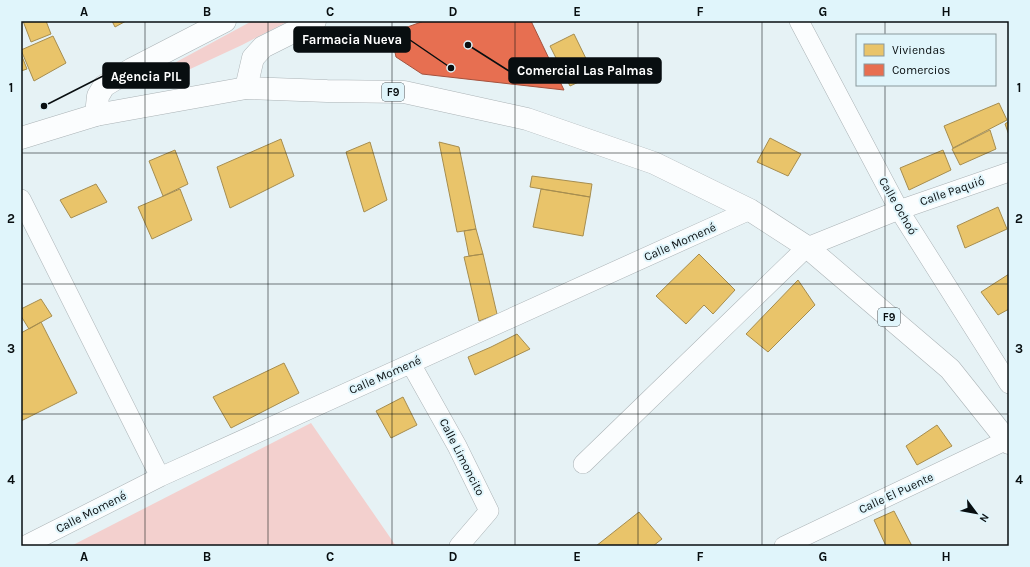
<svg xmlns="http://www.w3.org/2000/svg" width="1030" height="567" viewBox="0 0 1030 567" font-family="Karla,sans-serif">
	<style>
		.green { fill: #f3d0ce }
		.homes { fill: #e9c46a; stroke: #a68d4f }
		.shops { fill: #e76f51; stroke: #a4523e }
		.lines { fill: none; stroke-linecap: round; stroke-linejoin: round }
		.minor-casing { stroke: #abb3b6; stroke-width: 20 }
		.major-casing { stroke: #abb3b6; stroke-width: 23 }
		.highway-casing { stroke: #abb3b6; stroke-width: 23 }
		.minor { stroke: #fbfdfe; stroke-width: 19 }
		.major { stroke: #fbfdfe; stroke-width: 22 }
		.highway { stroke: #fbfdfe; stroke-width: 22 }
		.grid { fill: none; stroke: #080e10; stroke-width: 1; stroke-opacity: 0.55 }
		.labels { text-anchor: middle; stroke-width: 4; stroke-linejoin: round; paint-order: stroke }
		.shield { fill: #e0f5fb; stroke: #495356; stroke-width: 1 }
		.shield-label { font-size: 11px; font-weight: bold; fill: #080e10 }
		.street-label { font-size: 12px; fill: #080e10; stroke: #e0f5fb }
		.leader { fill: none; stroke: #080e10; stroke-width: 1.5 }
		.callout-dot { fill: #080e10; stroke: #e0f5fb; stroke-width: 1.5 }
		.callout { fill: #080e10; stroke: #080e10; stroke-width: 1.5 }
		.callout-label { font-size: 13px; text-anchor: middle; font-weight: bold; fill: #fff }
		.neatline { fill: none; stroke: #080e10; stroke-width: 1.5 }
		.grid-label { font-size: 13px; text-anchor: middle; font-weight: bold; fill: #080e10 }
	</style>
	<rect width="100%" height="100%" fill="#e6f2f5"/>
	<path class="green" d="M 252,21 L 289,21 L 242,45 L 173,77 L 167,67 Z
		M 311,423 L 396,546 L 71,546 Z"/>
	<path class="homes" d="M 23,21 L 46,21 L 51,34 L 31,42 Z
		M 112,21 L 126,21 L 115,27 Z
		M 574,34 L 594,75 L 570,86 L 550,46 Z
		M 53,36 L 66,63 L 34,81 L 21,50 Z
		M 21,54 L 27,69 L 21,71 Z
		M 999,103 L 1007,120 L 953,148 L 944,126 Z
		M 1009,121 L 1009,135 L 1005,124 Z
		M 990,130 L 996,149 L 960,165 L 952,149 Z
		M 770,138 L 801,154 L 788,176 L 757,162 Z
		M 281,139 L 294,176 L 230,208 L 217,167 Z
		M 370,142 L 387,200 L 364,212 L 346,152 Z
		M 439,142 L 459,147 L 476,229 L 457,232 Z
		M 175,150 L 188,184 L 163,196 L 149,161 Z
		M 943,150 L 951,170 L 909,190 L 900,168 Z
		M 532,176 L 592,184 L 590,197 L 530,187 Z
		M 96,184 L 107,202 L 71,218 L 60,200 Z
		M 180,189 L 192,220 L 152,239 L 138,207 Z
		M 541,189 L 590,197 L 583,236 L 533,227 Z
		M 998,207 L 1007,229 L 965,248 L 957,226 Z
		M 476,229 L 483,254 L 469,256 L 464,231 Z
		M 483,254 L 497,314 L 479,321 L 464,257 Z
		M 699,254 L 735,290 L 713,314 L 704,305 L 686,324 L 656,296 Z
		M 1009,274 L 1009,309 L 998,315 L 981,292 Z
		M 798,280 L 815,305 L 768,352 L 746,334 Z
		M 41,299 L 52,316 L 29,329 L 21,316 L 21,309 Z
		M 41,322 L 77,393 L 21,421 L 21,333 Z
		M 517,334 L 530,349 L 475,375 L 468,357 L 491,347 Z
		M 284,363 L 299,393 L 231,428 L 213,397 Z
		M 403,397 L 417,425 L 391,438 L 376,411 Z
		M 937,425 L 952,446 L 917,465 L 906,446 Z
		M 894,511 L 912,546 L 886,546 L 874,520 Z
		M 639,512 L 662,539 L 653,546 L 596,546 Z"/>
	<path class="shops" d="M 424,21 L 531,21 L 564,90 L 422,74 L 396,57 L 391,33 Z"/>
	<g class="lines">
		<defs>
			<path id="minor" d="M 799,21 L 899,210 L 1009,384
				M 21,199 L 160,477
				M 411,364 L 457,446 L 489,511 L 459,546
				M 583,464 L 807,247 L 899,210 L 1009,172
				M 24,546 L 160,477 L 750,210
				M 784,546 L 1009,439"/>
			<path id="major" d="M 246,88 L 253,58 L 263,47 L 315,21
				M 96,115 L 98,96 L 104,86 L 132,69 L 225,21"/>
			<path id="highway" d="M 21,138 L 96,115 L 246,88 L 327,91 L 404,92 L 527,119 L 654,163 L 750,210 L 807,247 L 950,369 L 1009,443"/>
		</defs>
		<use href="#minor" class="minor-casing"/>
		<use href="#major" class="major-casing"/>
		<use href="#highway" class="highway-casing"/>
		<use href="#minor" class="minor"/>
		<use href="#major" class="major"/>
		<use href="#highway" class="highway"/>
	</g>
	<path class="grid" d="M 145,21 L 145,546M 268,21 L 268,546M 392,21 L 392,546M 515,21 L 515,546M 638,21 L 638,546M 762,21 L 762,546M 885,21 L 885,35M 885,85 L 885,546M 21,153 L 1009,153M 21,284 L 1009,284M 21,414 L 1009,414"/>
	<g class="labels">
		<g class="shield">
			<rect x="382" y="83" width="22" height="18" rx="3"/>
			<rect x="878" y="308" width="22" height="18" rx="3"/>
		</g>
		<g class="shield-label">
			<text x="393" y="96">F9</text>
			<text x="889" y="321">F9</text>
		</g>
		<g class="street-label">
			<text transform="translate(952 191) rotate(-19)" y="4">Calle Paquió</text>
			<text transform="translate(898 206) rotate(60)" y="4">Calle Ochoó</text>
			<text transform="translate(680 242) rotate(-24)" y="4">Calle Momené</text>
			<text transform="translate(385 375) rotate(-24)" y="4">Calle Momené</text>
			<text transform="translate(462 457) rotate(63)" y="4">Calle Limoncito</text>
			<text transform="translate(896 493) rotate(-25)" y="4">Calle El Puente</text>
			<text transform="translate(91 512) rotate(-27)" y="4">Calle Momené</text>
		</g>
	</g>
	<path class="leader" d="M451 68L410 40M468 45L509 71M44 106L103 76"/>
	<g class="callout-dot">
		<circle cx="451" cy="68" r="4"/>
		<circle cx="468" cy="45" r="4"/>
		<circle cx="44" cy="106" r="4"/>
	</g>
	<g class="callout">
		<rect x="294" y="27" width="116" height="25" rx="4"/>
		<rect x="509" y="58" width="152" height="25" rx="4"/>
		<rect x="103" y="63" width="86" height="25" rx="4"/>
	</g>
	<g class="callout-label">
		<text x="352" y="44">Farmacia Nueva</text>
		<text x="585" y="75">Comercial Las Palmas</text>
		<text x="146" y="81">Agencia PIL</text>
	</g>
	<rect width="1030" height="567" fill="none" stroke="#e0f5fb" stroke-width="44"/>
	<rect x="856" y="34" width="140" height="52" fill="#e0f5fb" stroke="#8a999d"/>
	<rect x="864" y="44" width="20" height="12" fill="#e9c46a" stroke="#8a999d"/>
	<text x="892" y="54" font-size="12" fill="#080e10">Viviendas</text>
	<rect x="864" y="64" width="20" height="12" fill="#e76f51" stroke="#8a999d"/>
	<text x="892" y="74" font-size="12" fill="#080e10">Comercios</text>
	<g transform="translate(976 513) rotate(122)" stroke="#e0f5fb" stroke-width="3" paint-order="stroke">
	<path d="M0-3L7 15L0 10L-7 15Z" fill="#080e10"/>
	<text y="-6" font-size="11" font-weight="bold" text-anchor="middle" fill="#080e10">N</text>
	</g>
	<rect x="22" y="22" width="986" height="523" class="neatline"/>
	<g class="grid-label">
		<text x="84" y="16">A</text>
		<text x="207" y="16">B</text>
		<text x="330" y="16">C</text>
		<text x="453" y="16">D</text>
		<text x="577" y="16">E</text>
		<text x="700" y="16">F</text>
		<text x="823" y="16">G</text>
		<text x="946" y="16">H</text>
		<text x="11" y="92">1</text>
		<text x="1019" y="92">1</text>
		<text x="11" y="223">2</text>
		<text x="1019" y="223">2</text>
		<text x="11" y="353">3</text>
		<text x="1019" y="353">3</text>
		<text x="11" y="484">4</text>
		<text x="1019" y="484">4</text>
		<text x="84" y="561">A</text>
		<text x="207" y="561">B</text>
		<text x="330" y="561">C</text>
		<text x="453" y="561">D</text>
		<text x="577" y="561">E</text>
		<text x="700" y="561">F</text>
		<text x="823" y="561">G</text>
		<text x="946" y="561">H</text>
	</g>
</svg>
